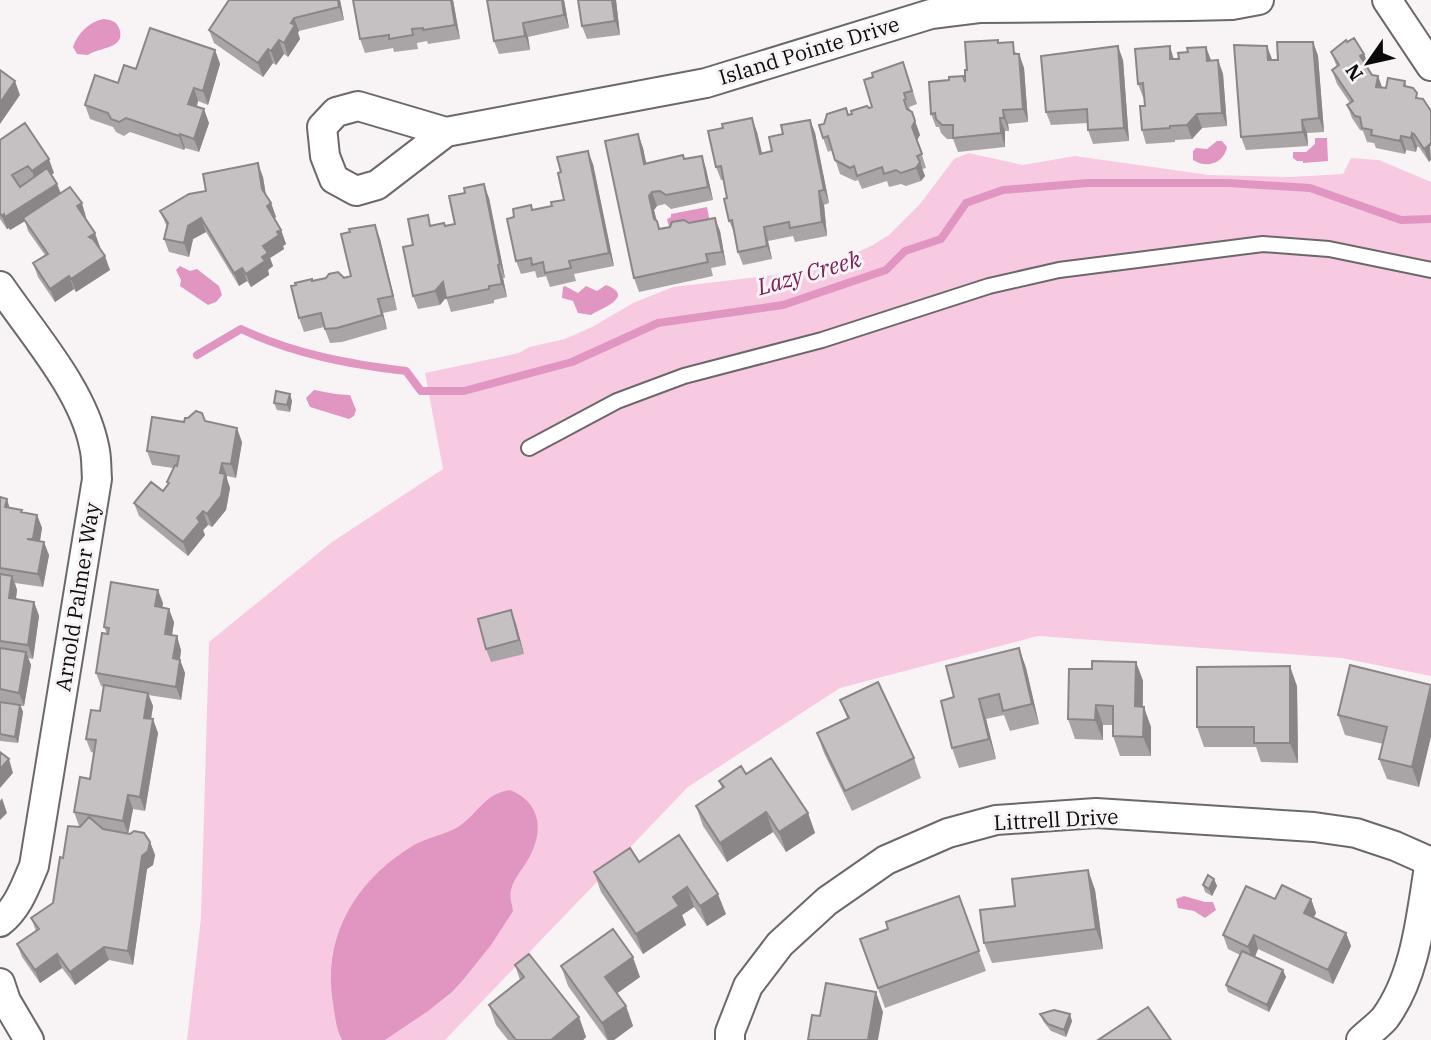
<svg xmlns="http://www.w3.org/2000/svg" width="1431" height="1040" viewBox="0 0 1431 1040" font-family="'IBM Plex Serif',serif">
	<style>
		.green { fill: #f7cae2 }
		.water { fill: #e196c1 }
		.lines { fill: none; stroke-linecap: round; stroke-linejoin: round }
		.stream { stroke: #e196c1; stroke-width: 8 }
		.service-casing { stroke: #6c686a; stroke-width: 18 }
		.minor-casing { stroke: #6c686a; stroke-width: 32 }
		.service { stroke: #fff; stroke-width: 14 }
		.minor { stroke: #fff; stroke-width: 28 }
		.wall { fill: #a9a5a7 }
		.shaded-wall { fill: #8a8688 }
		.building { fill: #c5c0c2; stroke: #8a8688; stroke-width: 2 }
		.labels { text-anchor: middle; stroke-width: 6; stroke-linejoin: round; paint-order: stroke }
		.street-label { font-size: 21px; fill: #0c0b0b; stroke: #f8f4f6 }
		.water-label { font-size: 23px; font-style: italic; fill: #78215a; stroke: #f8f4f6 }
	</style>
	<rect width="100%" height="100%" fill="#f8f4f6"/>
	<path class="green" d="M 969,153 L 1023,165 L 1075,156 L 1209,175 L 1290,177 L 1343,174 L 1351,158 L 1379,160 L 1431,182 L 1431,676 L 1342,658 L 1038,636 L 840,688 L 688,787 L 445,1040 L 187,1040 L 201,918 L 209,642 L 332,542 L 443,469 L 425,373 L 519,353 L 529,347 L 565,339 L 592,327 L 633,303 L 673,287 L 817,270 L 871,246 L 889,235 L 920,204 L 954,159 Z"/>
	<path class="water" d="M 104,19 C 111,20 116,21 119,28 C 127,49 99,47 88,55 L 77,54 L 73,47 C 78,33 90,21 104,19 Z
		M 1315,138 L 1327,138 L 1328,161 L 1303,163 L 1303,161 L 1297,161 L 1293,158 L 1293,152 L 1306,152 L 1315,144 Z
		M 1217,141 L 1222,141 L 1227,147 C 1224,163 1207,169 1193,160 L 1193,151 L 1196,148 L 1207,149 Z
		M 707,207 L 710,223 L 669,227 L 667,219 L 671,217 L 671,214 Z
		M 180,266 L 190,271 L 197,269 L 219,286 L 222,295 L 216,302 L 208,305 L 180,286 L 181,280 L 176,270 Z
		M 606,285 C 637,297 599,309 591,315 L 578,313 L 573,301 L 562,298 L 563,287 L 565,286 L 578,293 L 586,286 L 597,291 Z
		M 314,390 C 326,392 337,395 350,395 L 356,410 L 354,416 L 349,419 L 310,407 L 306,398 Z
		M 510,790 C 540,802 544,829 530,856 C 524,868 514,877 511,890 C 509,898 512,903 513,911 L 491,945 L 463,980 L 452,992 L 428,1011 L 385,1040 L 342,1040 C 336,1029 335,1016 333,1003 C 322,936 356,880 414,845 C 428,837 445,835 458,827 C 478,814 485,793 510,790 Z
		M 1184,896 L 1205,902 L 1213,902 L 1216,910 L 1205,918 L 1194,911 L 1178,908 L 1176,899 Z"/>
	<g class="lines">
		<path class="stream" d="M 197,355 L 241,329 C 294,354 348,364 406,371 L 421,391 L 464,391 L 572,362 L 658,323 L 783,305 L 886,270 L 905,251 L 941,239 L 966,203 L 1003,190 L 1087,183 L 1229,183 L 1310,188 L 1401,220 L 1431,219"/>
		<defs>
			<path id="service" d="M 529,448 L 617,401 L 684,376 L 822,340 L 989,286 L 1059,270 L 1263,244 L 1329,249 L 1431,270"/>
			<path id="minor" d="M 1387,0 L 1431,66
				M 446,132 L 377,185 L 356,191 L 334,179 L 325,156 L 322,127 L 336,112 L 358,106 L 446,132 L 706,83 L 931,14 L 979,8 L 1189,6 L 1232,5 L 1259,0
				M 0,286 C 32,333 83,390 94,446 C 97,457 96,468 97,479 L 34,866 C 25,887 18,908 0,922
				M 0,983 L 6,1001 L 29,1040
				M 730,1040 L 730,1032 L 748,986 L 780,944 L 827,901 L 886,860 L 948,833 L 996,820 L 1096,813 L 1314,827 L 1356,833 L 1395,846 L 1431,862
				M 1361,1040 C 1368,1033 1378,1026 1385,1018 C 1417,974 1421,913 1430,861"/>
		</defs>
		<use href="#service" class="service-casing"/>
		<use href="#minor" class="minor-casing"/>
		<use href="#service" class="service"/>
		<use href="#minor" class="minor"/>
	</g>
	<path class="wall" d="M 340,0 L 344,20 L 299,31 L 298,33 L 300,39 L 288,57 L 284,54 L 276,65 L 273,63 L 263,77 L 214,43 L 209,30 Z
		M 353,0 L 453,0 L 460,39 L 428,44 L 427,41 L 417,43 L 418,49 L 394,52 L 393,48 L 365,53 L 360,39 Z
		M 487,0 L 564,0 L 569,28 L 528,37 L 530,50 L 499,54 L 494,41 Z
		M 578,0 L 616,0 L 620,35 L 587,39 L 582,26 Z
		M 1313,42 L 1318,56 L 1324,132 L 1307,133 L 1308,146 L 1246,150 L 1241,137 L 1272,60 L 1278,60 Z
		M 999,43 L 1019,54 L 1024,68 L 1028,122 L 1008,124 L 1009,131 L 1005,131 L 1005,147 L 958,152 L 953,139 L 947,139 L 941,133 L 939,127 L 936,127 L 931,114 L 965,82 L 967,70 Z
		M 215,50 L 220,64 L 208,105 L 198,101 L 197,107 L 209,123 L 199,152 L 185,148 L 184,150 L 130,132 L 124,136 L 116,132 L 113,127 L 90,119 L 85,105 L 136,69 Z
		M 1331,52 L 1364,54 L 1369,67 L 1367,68 L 1372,75 L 1378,76 L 1382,88 L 1386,88 L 1405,81 L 1429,162 L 1419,147 L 1417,147 L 1416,152 L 1406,150 L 1405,154 L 1376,148 L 1374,143 L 1367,142 L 1363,131 L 1360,130 L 1352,118 L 1347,105 L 1350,103 L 1337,84 L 1332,70 L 1337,67 Z
		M 1174,59 L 1218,60 L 1223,74 L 1227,126 L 1202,128 L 1192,139 L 1175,140 L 1175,142 L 1146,144 L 1142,130 L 1145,106 L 1144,97 L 1143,97 L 1138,84 Z
		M 1123,60 L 1129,141 L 1093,144 L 1088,130 L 1088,123 L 1051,125 L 1046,112 Z
		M 908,76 L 917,104 L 909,107 L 920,135 L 917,140 L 926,168 L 922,169 L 925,176 L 921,181 L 906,186 L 901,184 L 889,187 L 887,181 L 862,189 L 858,180 L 855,181 L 840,174 L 832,150 L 828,152 L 823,138 L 848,115 L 872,107 Z
		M 810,120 L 815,133 L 829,203 L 824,205 L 827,236 L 795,242 L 793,236 L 768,241 L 772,259 L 743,265 L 738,252 L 735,234 L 729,221 L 727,198 L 723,180 L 721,180 L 716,167 L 757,132 L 762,153 L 772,151 L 783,134 Z
		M 638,134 L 643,148 L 646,163 L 685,159 L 702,156 L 706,169 L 713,200 L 671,209 L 665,204 L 657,206 L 654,210 L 657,221 L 660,229 L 689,223 L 720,231 L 726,265 L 711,268 L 713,276 L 639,292 L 634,278 Z
		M 0,140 L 54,173 L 51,175 L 57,184 L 61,193 L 86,217 L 85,218 L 100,247 L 99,247 L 110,270 L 76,292 L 74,289 L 55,302 L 38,277 L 33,263 L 45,255 L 28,231 L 25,221 L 10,230 L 9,228 L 7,229 L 0,219 Z
		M 593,164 L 614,266 L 574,274 L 576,281 L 550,287 L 546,276 L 537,278 L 535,271 L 521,274 L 516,261 L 514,217 L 533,210 L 552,206 L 564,200 Z
		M 263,177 L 266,195 L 271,203 L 276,217 L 274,218 L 281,230 L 286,244 L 283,246 L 284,249 L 270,258 L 273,266 L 268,270 L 269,275 L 251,287 L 247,281 L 239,286 L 206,232 L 193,239 L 189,257 L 169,252 L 164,239 L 167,227 L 160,211 L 206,191 Z
		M 489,198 L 505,278 L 503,278 L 507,297 L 494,300 L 494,303 L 451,312 L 446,297 L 440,305 L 418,309 L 413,296 L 413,245 L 432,225 L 445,226 L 455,224 Z
		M 380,239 L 397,310 L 383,313 L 387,329 L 342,342 L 330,343 L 324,327 L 304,332 L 299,318 L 313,281 L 351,276 Z
		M 292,401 L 290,412 L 277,410 L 274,403 Z
		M 205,421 L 242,442 L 236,478 L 227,476 L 227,479 L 230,488 L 226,510 L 212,527 L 208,525 L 203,530 L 205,535 L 188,556 L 139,516 L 134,503 L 163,491 L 168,485 L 167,482 L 173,468 L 152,465 L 147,451 L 184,422 Z
		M 0,497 L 10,508 L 23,513 L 37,515 L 42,528 L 40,541 L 49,555 L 43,587 L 15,583 L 17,590 L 16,599 L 34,602 L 39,616 L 33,659 L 28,658 L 31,665 L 24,706 L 21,706 L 23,712 L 18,743 L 0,741 Z
		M 163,603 L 162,608 L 174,622 L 172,635 L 181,650 L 180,660 L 185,673 L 181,700 L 148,695 L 153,706 L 151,719 L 158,733 L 145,811 L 133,809 L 128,834 L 150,842 L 155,855 L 153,865 L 147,869 L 133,965 L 109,960 L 75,985 L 62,968 L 40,983 L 22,957 L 17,944 L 36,931 L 31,918 L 53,903 L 63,858 L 81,826 L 79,826 L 74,812 L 90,779 L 94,753 L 91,752 L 86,739 L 100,711 L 104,687 L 101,686 L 96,673 L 107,634 L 104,627 Z
		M 511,610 L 516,624 L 524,654 L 491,662 L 486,649 Z
		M 1019,648 L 1026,668 L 1039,724 L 1010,731 L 1004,715 L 986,719 L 996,759 L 959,768 L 952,748 L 954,697 Z
		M 1136,662 L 1143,681 L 1143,707 L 1151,727 L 1151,756 L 1120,756 L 1113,736 L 1113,725 L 1103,725 L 1103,740 L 1075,739 L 1068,719 L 1092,669 Z
		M 1431,685 L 1419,787 L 1387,779 L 1379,759 L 1383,744 L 1345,735 L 1338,715 Z
		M 1297,686 L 1298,763 L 1261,762 L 1256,747 L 1204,747 L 1197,727 Z
		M 840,700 L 914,758 L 921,778 L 852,811 L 824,753 L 817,733 L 847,718 Z
		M 746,774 L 808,813 L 815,833 L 786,852 L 773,832 L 727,862 L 703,826 L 696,806 L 722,788 L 719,781 Z
		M 679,835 L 726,914 L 707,926 L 694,907 L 682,915 L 686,925 L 643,954 L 601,892 L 594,872 L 639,862 Z
		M 1088,870 L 1095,890 L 1103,949 L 992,963 L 984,943 Z
		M 1214,879 L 1217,886 L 1212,896 L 1205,892 L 1203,885 Z
		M 959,896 L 986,971 L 885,1008 L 860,939 L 888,929 Z
		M 1275,899 L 1311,899 L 1316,913 L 1313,917 L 1346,933 L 1351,946 L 1333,984 L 1258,949 L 1255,957 L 1286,977 L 1269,1012 L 1228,992 L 1226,985 L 1240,955 L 1228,949 L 1223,935 Z
		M 515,965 L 579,1017 L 586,1037 L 583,1040 L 508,1040 L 496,1025 L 489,1005 L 520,980 Z
		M 561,966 L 640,977 L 617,993 L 626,1006 L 633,1026 L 614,1040 L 607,1040 L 568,986 Z
		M 1040,1014 L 1072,1021 L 1066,1037 L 1051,1031 L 1043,1021 Z"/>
	<path class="shaded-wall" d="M 338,0 L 340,0 L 344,20 L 339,7 Z
		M 451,0 L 453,0 L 460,39 L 455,25 Z
		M 562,0 L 564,0 L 569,28 L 564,15 Z
		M 612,0 L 616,0 L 620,35 L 615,21 Z
		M 294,18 L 299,31 L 298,33 L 300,39 L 288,57 L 284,43 L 291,23 Z
		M 523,23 L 528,37 L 530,50 L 525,36 Z
		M 279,40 L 284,54 L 276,65 L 271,51 Z
		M 1313,42 L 1318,56 L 1324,132 L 1319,118 Z
		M 1118,46 L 1123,60 L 1129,141 L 1124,128 Z
		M 1170,46 L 1174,60 L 1170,59 Z
		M 1267,46 L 1272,59 L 1273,74 L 1268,60 Z
		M 1206,47 L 1211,60 L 1207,61 Z
		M 268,49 L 273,63 L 263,77 L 258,63 Z
		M 215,50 L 220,64 L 208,105 L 203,91 Z
		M 1019,54 L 1024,68 L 1028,122 L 1023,109 Z
		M 1364,54 L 1369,67 L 1365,70 L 1360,56 Z
		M 1218,60 L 1223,74 L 1227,126 L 1222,113 Z
		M 1378,76 L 1383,90 L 1376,87 Z
		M 15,81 L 20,95 L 0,124 L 0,103 Z
		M 194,88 L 198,101 L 193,118 L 188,104 Z
		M 204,109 L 209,123 L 199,152 L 194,139 Z
		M 1003,110 L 1008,124 L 1009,131 L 1004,118 Z
		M 912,112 L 920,135 L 917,140 L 926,168 L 912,127 Z
		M 1197,114 L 1202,128 L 1192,139 L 1187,125 Z
		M 752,118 L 757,132 L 765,167 L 760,154 Z
		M 1000,118 L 1005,131 L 1005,147 L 1001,133 Z
		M 810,120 L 815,133 L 829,203 L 824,190 Z
		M 1302,120 L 1307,133 L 1308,146 L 1303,132 Z
		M 1412,133 L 1417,147 L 1416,152 L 1411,138 Z
		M 180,134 L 185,148 L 184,150 L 179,136 Z
		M 638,134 L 643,148 L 649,177 L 644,164 Z
		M 1401,136 L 1406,150 L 1405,154 L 1400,141 Z
		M 1430,144 L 1431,160 L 1429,162 L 1424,149 Z
		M 588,151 L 593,164 L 614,266 L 609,253 Z
		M 702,156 L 706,169 L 713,200 L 708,187 Z
		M 49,159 L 54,173 L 36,185 L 32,171 Z
		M 920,162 L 925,176 L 921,181 L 916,168 Z
		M 258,163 L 263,177 L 267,203 L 262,189 Z
		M 57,184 L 62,198 L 23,218 L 25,221 L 10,230 L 5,217 Z
		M 484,184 L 489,198 L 505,278 L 500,264 Z
		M 819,191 L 824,205 L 827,236 L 822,222 Z
		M 652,192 L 657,206 L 654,210 L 659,233 L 654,219 L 649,196 Z
		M 82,203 L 86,217 L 82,220 L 77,206 Z
		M 271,203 L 276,217 L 272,220 L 267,206 Z
		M 4,214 L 9,228 L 7,229 L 2,216 Z
		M 201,218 L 206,232 L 193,239 L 189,257 L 184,243 L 188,226 Z
		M 715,218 L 720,231 L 726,265 L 722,252 Z
		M 375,225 L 380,239 L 397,310 L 393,296 Z
		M 764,227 L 768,241 L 772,259 L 767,246 Z
		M 281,230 L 286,244 L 283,246 L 284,249 L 270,258 L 273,266 L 268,270 L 269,275 L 251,287 L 246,274 L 262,257 L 263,246 Z
		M 95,233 L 100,247 L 93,251 L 89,237 Z
		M 105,256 L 110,270 L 76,292 L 71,279 Z
		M 498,265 L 503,278 L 507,297 L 502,284 Z
		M 242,268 L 247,281 L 239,286 L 234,273 Z
		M 69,276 L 74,289 L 55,302 L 50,289 Z
		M 443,282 L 448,295 L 440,305 L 435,291 Z
		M 378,299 L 383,313 L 387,329 L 382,315 Z
		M 290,394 L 292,401 L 290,412 L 287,405 Z
		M 237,428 L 242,442 L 236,478 L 231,464 Z
		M 222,463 L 227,476 L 227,479 L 230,488 L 226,510 L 212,527 L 207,514 L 220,473 Z
		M 7,499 L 11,512 L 5,507 Z
		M 203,511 L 208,525 L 203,530 L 205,535 L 188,556 L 183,542 L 197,518 Z
		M 37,515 L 42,528 L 38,552 L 33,539 Z
		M 44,542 L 49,555 L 43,587 L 38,574 Z
		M 12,576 L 17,590 L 14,612 L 9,598 Z
		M 158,590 L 163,603 L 160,620 L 155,606 Z
		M 34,602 L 39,616 L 33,659 L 28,645 Z
		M 169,609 L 174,622 L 170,648 L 165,634 Z
		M 511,610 L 516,624 L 524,654 L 519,640 Z
		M 177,636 L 181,650 L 178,672 L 173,658 Z
		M 1019,648 L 1026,668 L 1039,724 L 1032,704 Z
		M 26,652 L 31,665 L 24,706 L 19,693 Z
		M 180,660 L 185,673 L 181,700 L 176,687 Z
		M 1136,662 L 1143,681 L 1142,726 L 1135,706 Z
		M 1290,666 L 1297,686 L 1298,763 L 1290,743 Z
		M 1431,688 L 1431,737 L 1419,787 L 1412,767 Z
		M 148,693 L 153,706 L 149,731 L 144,718 Z
		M 979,699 L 986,719 L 996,759 L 989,739 Z
		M 20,705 L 23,712 L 18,743 L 15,737 Z
		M 1096,705 L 1103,725 L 1103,740 L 1095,720 Z
		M 1144,707 L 1151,727 L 1151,756 L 1143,737 Z
		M 153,719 L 158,733 L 145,811 L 140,797 Z
		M 9,759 L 13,773 L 0,788 L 0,769 Z
		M 128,795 L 133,809 L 128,834 L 123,821 Z
		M 2,798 L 7,813 L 0,820 L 0,801 Z
		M 766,812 L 773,832 L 727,862 L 720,843 Z
		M 808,813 L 815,833 L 786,852 L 779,832 Z
		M 150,842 L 155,855 L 153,865 L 147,869 L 133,965 L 128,951 L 142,856 Z
		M 1088,870 L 1095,890 L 1103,949 L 1096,929 Z
		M 1214,879 L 1217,886 L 1212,896 L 1209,889 Z
		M 687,887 L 694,907 L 682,915 L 686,925 L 643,954 L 636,934 L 673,897 Z
		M 718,894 L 726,914 L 707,926 L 700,906 Z
		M 1311,899 L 1316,913 L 1309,927 L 1304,913 Z
		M 1346,933 L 1351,946 L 1333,984 L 1328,970 Z
		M 1254,935 L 1258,949 L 1253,961 L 1248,947 Z
		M 104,947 L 109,960 L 75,985 L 70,972 Z
		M 57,954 L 62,968 L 40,983 L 35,970 Z
		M 633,957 L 640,977 L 612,997 L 605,977 Z
		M 1283,970 L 1286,977 L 1269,1012 L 1267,1005 Z
		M 876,992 L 883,1012 L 878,1040 L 868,1040 Z
		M 626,1006 L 633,1026 L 614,1040 L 608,1040 L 602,1023 Z
		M 1070,1014 L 1072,1021 L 1066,1037 L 1064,1030 Z
		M 579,1017 L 586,1037 L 583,1040 L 551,1040 Z"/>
	<path class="building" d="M 229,0 L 338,0 L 339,7 L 294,18 L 291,23 L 295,25 L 284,43 L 279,40 L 271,51 L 268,49 L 258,63 L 209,30 Z
		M 353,0 L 451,0 L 455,25 L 423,30 L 423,28 L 412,29 L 413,35 L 389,39 L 389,35 L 360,39 Z
		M 487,0 L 562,0 L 564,15 L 523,23 L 525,36 L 494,41 Z
		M 578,0 L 612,0 L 615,21 L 582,26 Z
		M 150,28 L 215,50 L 203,91 L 194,88 L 188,104 L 204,109 L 194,139 L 180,134 L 179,136 L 126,118 L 119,122 L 111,119 L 108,113 L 85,105 L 95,75 L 118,83 L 124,65 L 136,69 Z
		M 1354,38 L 1364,54 L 1360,56 L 1372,75 L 1378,76 L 1376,87 L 1386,88 L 1388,78 L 1405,81 L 1404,86 L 1413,88 L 1417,93 L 1416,98 L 1423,99 L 1431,111 L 1431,145 L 1430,144 L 1424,149 L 1414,134 L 1412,133 L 1411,138 L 1401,136 L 1400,141 L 1371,135 L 1372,130 L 1362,128 L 1360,117 L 1355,116 L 1347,105 L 1353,101 L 1332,70 L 1339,65 L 1331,52 L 1346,40 L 1347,42 Z
		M 998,40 L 998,43 L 1013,42 L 1014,54 L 1019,54 L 1023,109 L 1003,110 L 1004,118 L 1000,118 L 1001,133 L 953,138 L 953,125 L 942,125 L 936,119 L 935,113 L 931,114 L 929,82 L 949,80 L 949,77 L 963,76 L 965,82 L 965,70 L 967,70 L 965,42 Z
		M 1277,42 L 1313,42 L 1319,118 L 1302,120 L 1303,132 L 1241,137 L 1234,45 L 1267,46 L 1268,60 L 1278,60 Z
		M 1118,46 L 1124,128 L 1088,130 L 1087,109 L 1046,112 L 1041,56 Z
		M 1170,46 L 1170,59 L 1179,59 L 1178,53 L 1188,52 L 1187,48 L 1206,47 L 1207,61 L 1218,60 L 1222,113 L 1197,114 L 1187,125 L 1170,126 L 1170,128 L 1142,130 L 1140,106 L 1145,106 L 1143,83 L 1138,84 L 1135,49 Z
		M 903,62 L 912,91 L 904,93 L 906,99 L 904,100 L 907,109 L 912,112 L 915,121 L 912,127 L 922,154 L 917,156 L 920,162 L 916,168 L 901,173 L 896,170 L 884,174 L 882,167 L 857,176 L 854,166 L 850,168 L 835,160 L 828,136 L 823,138 L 819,125 L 824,124 L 827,114 L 846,108 L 848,115 L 852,114 L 851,111 L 867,106 L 869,108 L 872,107 L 864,80 L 873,77 L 872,73 Z
		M 0,70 L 15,81 L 0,103 Z
		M 752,118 L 760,154 L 772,151 L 769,137 L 783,134 L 781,125 L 810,120 L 824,190 L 819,191 L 822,222 L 790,228 L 789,222 L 764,227 L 767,246 L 738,252 L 732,220 L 729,221 L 724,199 L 727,198 L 721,166 L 716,167 L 708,131 L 723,128 L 722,124 Z
		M 25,123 L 49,159 L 32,171 L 28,166 L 12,175 L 20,187 L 47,168 L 57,184 L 5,217 L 4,214 L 2,216 L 0,213 L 0,140 Z
		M 638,134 L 644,164 L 683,155 L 684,159 L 702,156 L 708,187 L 666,195 L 660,191 L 652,192 L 649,196 L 654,219 L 657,221 L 659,229 L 670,227 L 672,222 L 684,220 L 689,223 L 715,218 L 722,252 L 706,254 L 708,262 L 634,278 L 605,141 Z
		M 588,151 L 609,253 L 569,261 L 571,268 L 545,273 L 543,262 L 532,265 L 531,258 L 516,261 L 507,219 L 514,217 L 513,209 L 531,205 L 532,210 L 552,206 L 551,202 L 564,200 L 558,173 L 561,172 L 557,157 Z
		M 258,163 L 262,189 L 271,203 L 267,206 L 281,230 L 277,232 L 279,235 L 263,246 L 268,253 L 262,257 L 265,261 L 246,274 L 242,268 L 234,273 L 201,218 L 188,226 L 184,243 L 164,239 L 168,223 L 160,211 L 189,194 L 206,191 L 203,174 Z
		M 484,184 L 500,264 L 498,265 L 502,284 L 489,286 L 489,289 L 446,298 L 443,282 L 435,291 L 413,296 L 403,247 L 413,245 L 408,219 L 428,215 L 430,226 L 444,223 L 445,226 L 455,224 L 449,196 L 465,193 L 464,188 Z
		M 70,187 L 82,203 L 77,206 L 95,233 L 89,237 L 93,239 L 105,256 L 71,279 L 69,276 L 50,289 L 33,263 L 48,254 L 23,218 Z
		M 375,225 L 393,296 L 378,299 L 382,315 L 337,328 L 325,329 L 321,313 L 299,318 L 291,286 L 296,285 L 295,283 L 312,279 L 312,281 L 326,278 L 329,274 L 338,272 L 344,278 L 351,276 L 341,234 L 350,232 L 349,229 Z
		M 276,391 L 290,394 L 287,405 L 274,403 Z
		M 196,411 L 202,413 L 205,421 L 237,428 L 231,464 L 222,463 L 220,473 L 225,474 L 221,496 L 207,514 L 203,511 L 197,518 L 200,522 L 183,542 L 134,503 L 151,482 L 163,491 L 169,483 L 167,482 L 175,465 L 177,466 L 179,456 L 147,451 L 152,417 L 184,422 L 185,418 L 188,418 Z
		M 0,497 L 7,499 L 5,507 L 22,510 L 21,512 L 37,515 L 33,539 L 27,539 L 44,542 L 38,574 L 0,568 Z
		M 0,574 L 12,576 L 9,598 L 34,602 L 28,645 L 0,641 Z
		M 111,582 L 158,590 L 155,606 L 169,609 L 165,634 L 177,636 L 173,658 L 180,660 L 176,687 L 96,673 L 102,633 L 108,634 L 109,628 L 104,627 Z
		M 511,610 L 519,640 L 486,649 L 478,619 Z
		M 0,648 L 26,652 L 19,693 L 0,689 Z
		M 1019,648 L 1032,704 L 1003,711 L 999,694 L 979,699 L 989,739 L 952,748 L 941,701 L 954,697 L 946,666 Z
		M 1092,661 L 1136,662 L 1135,706 L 1144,707 L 1143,737 L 1113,736 L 1113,706 L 1096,705 L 1095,720 L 1068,719 L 1069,669 L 1092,669 Z
		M 1350,665 L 1431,685 L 1412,767 L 1379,759 L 1387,727 L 1338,715 Z
		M 1290,666 L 1290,743 L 1254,743 L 1254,727 L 1197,727 L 1197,667 Z
		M 878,682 L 914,758 L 845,791 L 817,733 L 849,718 L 840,700 Z
		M 104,685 L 148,693 L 144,718 L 153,719 L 140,797 L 128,795 L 123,821 L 74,812 L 80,777 L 90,779 L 96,740 L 86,739 L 91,710 L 100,711 Z
		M 0,702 L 20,705 L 15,737 L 0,734 Z
		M 0,752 L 9,759 L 0,769 Z
		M 771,758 L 808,813 L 779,832 L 766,812 L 720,843 L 696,806 L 724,787 L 719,781 L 741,766 L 746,774 Z
		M 89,817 L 103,829 L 130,834 L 134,831 L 144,833 L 150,842 L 148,851 L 142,856 L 128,951 L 104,947 L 70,972 L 57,954 L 35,970 L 17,944 L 39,929 L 31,918 L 53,903 L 60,857 L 63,858 L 68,826 L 80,827 Z
		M 679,835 L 718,894 L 700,906 L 687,887 L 673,897 L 679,906 L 636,934 L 594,872 L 630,848 L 639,862 Z
		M 1088,870 L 1096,929 L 984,943 L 980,910 L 1015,906 L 1012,879 Z
		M 1208,875 L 1214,879 L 1209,889 L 1203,885 Z
		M 1282,885 L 1311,899 L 1304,913 L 1346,933 L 1328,970 L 1254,935 L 1248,947 L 1223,935 L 1246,886 L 1275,899 Z
		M 959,896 L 979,951 L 878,988 L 860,939 L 888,929 L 886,922 Z
		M 613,929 L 633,957 L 605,977 L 626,1006 L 602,1023 L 561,966 Z
		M 1242,951 L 1283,970 L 1267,1005 L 1226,985 Z
		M 529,954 L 579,1017 L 551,1040 L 516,1040 L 489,1005 L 524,977 L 515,965 Z
		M 826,983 L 876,992 L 868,1040 L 808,1040 L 812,1015 L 820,1016 Z
		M 1148,1007 L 1171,1040 L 1098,1040 Z
		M 1054,1010 L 1070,1014 L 1064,1030 L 1048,1024 L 1040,1014 Z"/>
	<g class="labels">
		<g class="street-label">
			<text transform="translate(809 51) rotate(-17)" y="7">Island Pointe Drive</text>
			<text transform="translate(78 597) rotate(-81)" y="7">Arnold Palmer Way</text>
			<text transform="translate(1056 820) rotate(-3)" y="7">Littrell Drive</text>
		</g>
		<g class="water-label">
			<text transform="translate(809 273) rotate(-16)" y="8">Lazy Creek</text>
		</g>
	</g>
	<g transform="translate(1368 63) rotate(236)" stroke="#f8f4f6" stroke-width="5" paint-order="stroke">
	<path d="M0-5L12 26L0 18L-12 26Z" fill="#0c0b0b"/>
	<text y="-10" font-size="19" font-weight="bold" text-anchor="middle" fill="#0c0b0b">N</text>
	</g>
</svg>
